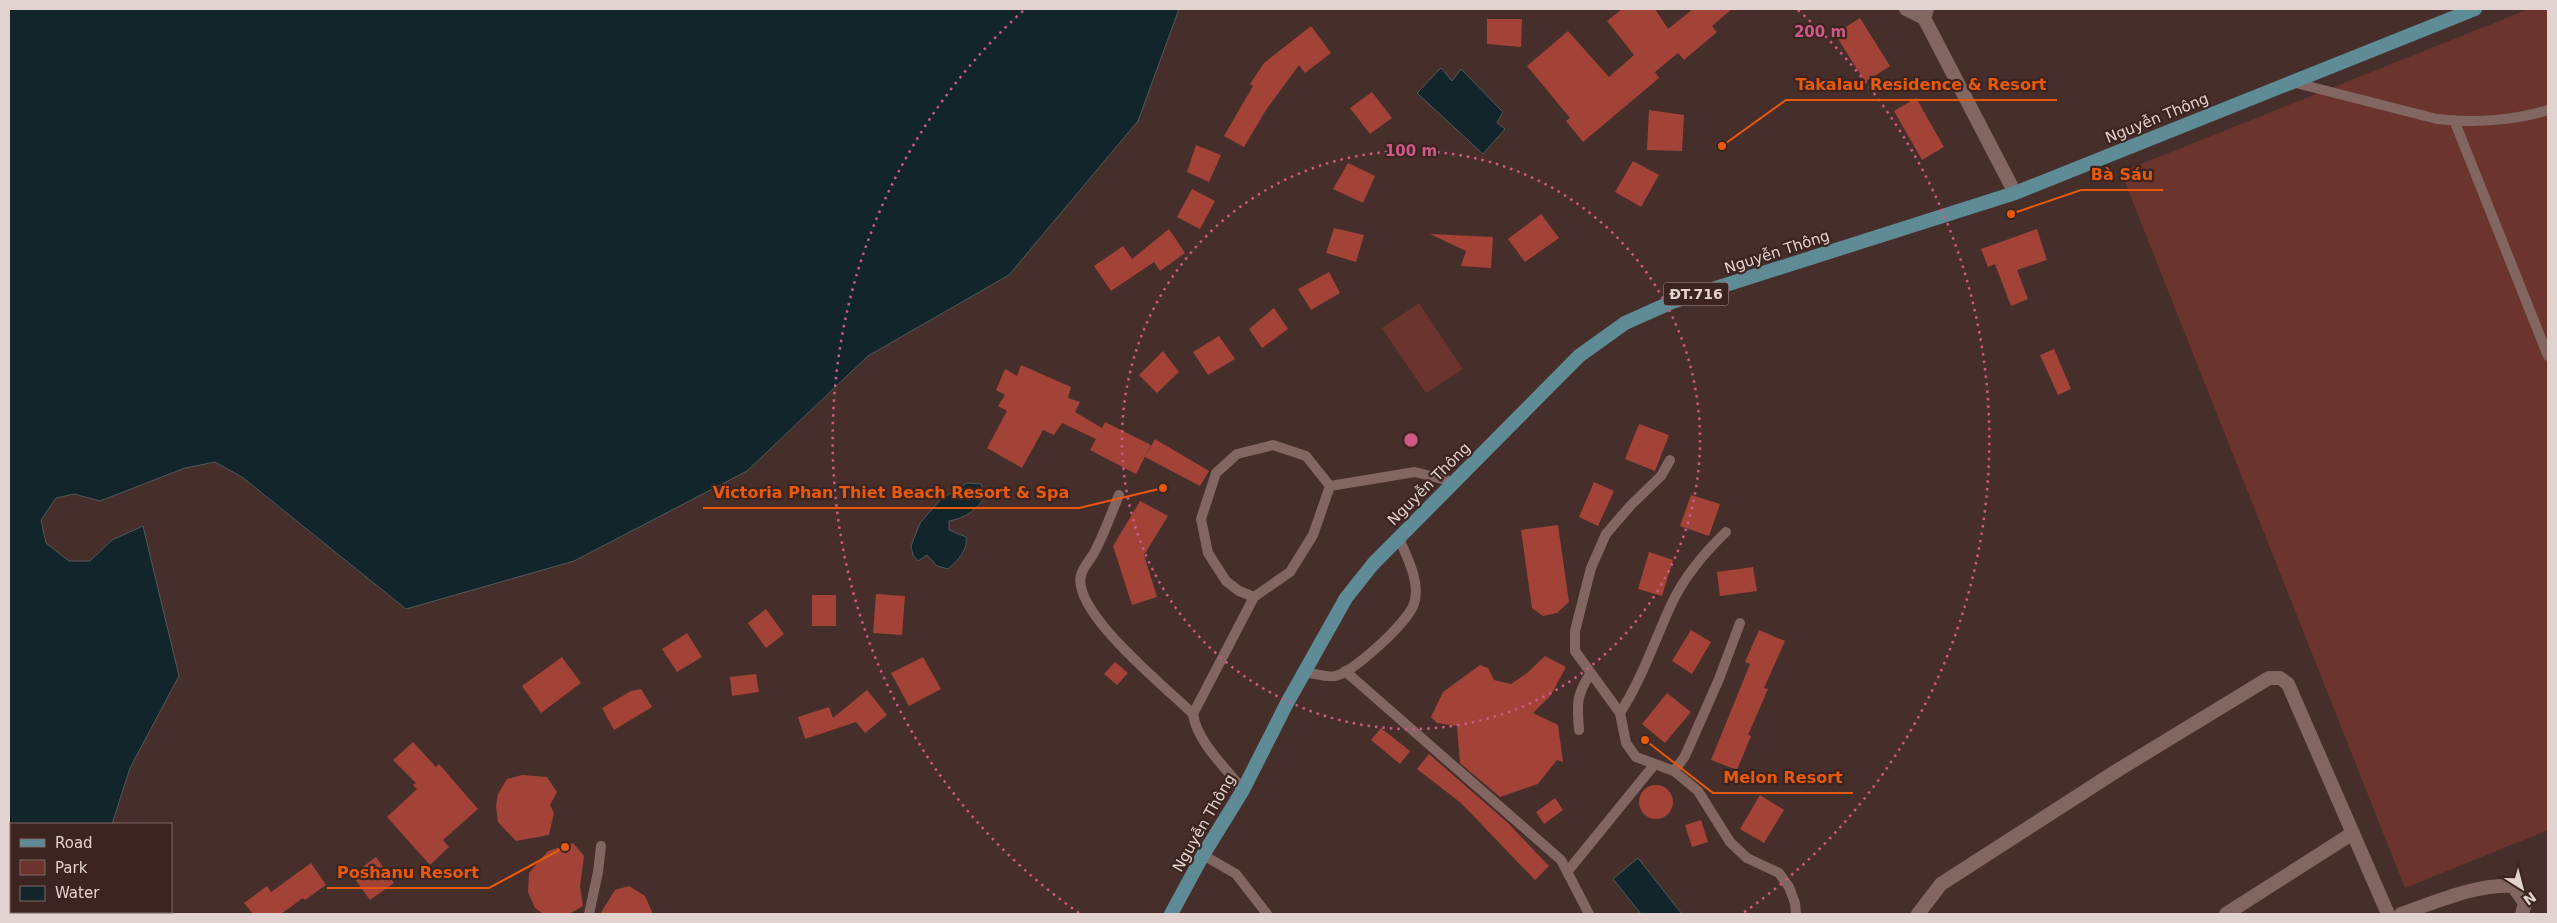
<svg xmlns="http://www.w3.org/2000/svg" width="2557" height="923" viewBox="0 0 2557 923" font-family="'DejaVu Sans',sans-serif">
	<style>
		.green { fill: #6b352d }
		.water { fill: #12252a; stroke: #50595c }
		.building { fill: #a34337 }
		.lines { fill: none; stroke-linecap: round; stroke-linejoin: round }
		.service { stroke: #826662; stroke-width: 10 }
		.minor { stroke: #826662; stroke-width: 14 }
		.primary { stroke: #5f8b97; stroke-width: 14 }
		.ring { fill: none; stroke: #cd5984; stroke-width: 2.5; stroke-dasharray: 2.5 5 }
		.labels { text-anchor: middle; stroke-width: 4.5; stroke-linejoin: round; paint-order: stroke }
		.shield { fill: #3c2521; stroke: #b09e9c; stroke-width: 1 }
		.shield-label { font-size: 14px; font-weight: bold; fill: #e2d2d0 }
		.street-label { font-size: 15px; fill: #e2d2d0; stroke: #3c2521 }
		.centre { fill: #cd5984; stroke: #3c2521; stroke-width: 2.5 }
		.ring-label { font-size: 15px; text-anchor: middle; font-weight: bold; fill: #cd5984; stroke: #3c2521; stroke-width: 4.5; stroke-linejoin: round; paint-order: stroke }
		.leader { fill: none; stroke: #e8590c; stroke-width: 2 }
		.callout-dot { fill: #e8590c; stroke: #3c2521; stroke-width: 2 }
		.callout-label { font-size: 16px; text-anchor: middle; font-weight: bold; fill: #e8590c; stroke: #3c2521; stroke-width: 4.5; stroke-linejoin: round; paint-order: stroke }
	</style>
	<rect width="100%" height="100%" fill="#462e2a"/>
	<path class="green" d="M 2529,9 L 2548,9 L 2548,830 L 2405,888 L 2121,172 Z
		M 1419,303 L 1463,369 L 1426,393 L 1382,328 Z"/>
	<path class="water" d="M 9,9 L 1179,9 L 1138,121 L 1009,275 L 868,356 L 747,471 L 574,561 L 406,609 L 242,477 L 215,462 L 185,468 L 100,501 L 74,494 L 56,498 L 41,520 L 46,543 L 69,561 L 90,561 L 112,540 L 143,526 L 179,676 L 130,768 L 112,824 L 11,824 L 11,912 L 84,912 L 83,914 L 9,914 Z
		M 1441,68 L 1452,81 L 1461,69 L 1503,112 L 1497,123 L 1505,129 L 1483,154 L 1417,93 Z
		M 967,483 L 981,484 L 986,496 C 976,510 966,518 949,521 L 949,530 L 966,537 C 968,551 958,560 948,569 L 937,566 L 927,555 L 918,561 L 913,555 L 911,546 L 920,523 L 940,500 Z
		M 1638,858 L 1682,914 L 1641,914 L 1613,879 Z"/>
	<path class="building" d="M 1622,9 L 1655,9 L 1668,29 L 1693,9 L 1732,9 L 1712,26 L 1717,32 L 1684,60 L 1678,53 L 1655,72 L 1659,78 L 1583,142 L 1566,121 L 1570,118 L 1527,66 L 1568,31 L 1609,77 L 1634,55 L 1607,21 Z
		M 1860,18 L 1890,66 L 1865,82 L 1835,34 Z
		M 1487,19 L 1522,19 L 1521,47 L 1487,44 Z
		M 1311,26 L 1331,53 L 1305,73 L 1299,65 L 1266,110 L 1244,147 L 1224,136 L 1253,86 L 1250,84 L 1264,63 Z
		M 1372,92 L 1392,118 L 1370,134 L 1350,108 Z
		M 1916,98 L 1944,147 L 1922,160 L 1894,111 Z
		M 1649,110 L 1684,115 L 1682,151 L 1647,150 Z
		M 1196,145 L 1221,155 L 1209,182 L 1187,172 Z
		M 1633,161 L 1659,175 L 1641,207 L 1615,192 Z
		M 1348,163 L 1375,176 L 1363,203 L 1333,189 Z
		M 1192,189 L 1215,201 L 1200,229 L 1177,217 Z
		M 1541,214 L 1559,238 L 1525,262 L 1508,239 Z
		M 1334,228 L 1364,235 L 1356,262 L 1326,253 Z
		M 1169,229 L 1185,253 L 1160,271 L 1154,262 L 1111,291 L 1094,266 L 1123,246 L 1132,259 Z
		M 2037,229 L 2047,260 L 2017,270 L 2028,299 L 2011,306 L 1995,264 L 1988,267 L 1981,249 Z
		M 1430,234 L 1493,237 L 1491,268 L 1461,266 L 1466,251 Z
		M 1329,272 L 1340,293 L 1311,310 L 1298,289 Z
		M 1274,308 L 1288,329 L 1262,348 L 1249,329 Z
		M 1219,336 L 1235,359 L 1208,375 L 1193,352 Z
		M 2054,349 L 2071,389 L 2058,395 L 2040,355 Z
		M 1163,351 L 1179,372 L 1157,393 L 1139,375 Z
		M 1021,365 L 1071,387 L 1068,398 L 1080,402 L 1075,412 L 1102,428 L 1105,422 L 1151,445 L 1136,474 L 1090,450 L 1096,439 L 1062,423 L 1054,435 L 1043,430 L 1022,468 L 987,448 L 1007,411 L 998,406 L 1005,395 L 996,390 L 1005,369 L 1017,376 Z
		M 1639,424 L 1669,435 L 1655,471 L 1625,459 Z
		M 1155,439 L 1209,471 L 1200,486 L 1145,457 Z
		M 1594,482 L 1614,491 L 1598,526 L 1579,517 Z
		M 1691,495 L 1720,504 L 1709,536 L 1680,526 Z
		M 1140,501 L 1168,516 L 1144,555 L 1157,597 L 1132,605 L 1113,546 Z
		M 1558,525 L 1569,602 L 1557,613 L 1543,616 L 1532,608 L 1521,530 Z
		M 1649,552 L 1673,560 L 1662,596 L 1638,589 Z
		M 1753,567 L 1757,591 L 1720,596 L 1717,572 Z
		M 876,594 L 905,596 L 902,635 L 873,633 Z
		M 812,595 L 836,595 L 836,626 L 812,626 Z
		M 766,609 L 784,634 L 766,648 L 748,623 Z
		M 1691,630 L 1711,642 L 1692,674 L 1672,661 Z
		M 1759,630 L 1785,641 L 1764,688 L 1768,689 L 1748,735 L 1751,736 L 1737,770 L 1711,760 L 1750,664 L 1745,662 Z
		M 687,633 L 702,657 L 677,672 L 662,649 Z
		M 1545,656 L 1566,667 L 1551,695 L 1533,713 L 1558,725 L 1563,762 L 1557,760 L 1538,784 L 1500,797 L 1460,763 L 1457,726 L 1437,723 L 1431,717 L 1443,692 L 1480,665 L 1488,668 L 1494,680 L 1511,684 L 1527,673 Z
		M 562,657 L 581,683 L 541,713 L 522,686 Z
		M 923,657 L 941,689 L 909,706 L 891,673 Z
		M 1115,662 L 1128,673 L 1117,685 L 1104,674 Z
		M 756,674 L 759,692 L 732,696 L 730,677 Z
		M 641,689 L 652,707 L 614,730 L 602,708 L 631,691 Z
		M 867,690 L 887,715 L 865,733 L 856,722 L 805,739 L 798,717 L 829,707 L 833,718 Z
		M 1667,693 L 1691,712 L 1665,743 L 1642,724 Z
		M 1381,728 L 1410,751 L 1400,764 L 1371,740 Z
		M 413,742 L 436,767 L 439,764 L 478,809 L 443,840 L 449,847 L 430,865 L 387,817 L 417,789 L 413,785 L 416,783 L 393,760 Z
		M 1429,754 L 1508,823 L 1549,866 L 1535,880 L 1461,803 L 1417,769 Z
		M 522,775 L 547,777 L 557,792 L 550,805 L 554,813 L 549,835 L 516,841 L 498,822 L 496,806 L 498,794 L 507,779 Z
		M1639 802a17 17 0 1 1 34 0a17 17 0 1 1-34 0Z
		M 1760,795 L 1784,810 L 1764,843 L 1740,829 Z
		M 1555,798 L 1563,810 L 1544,824 L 1536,812 Z
		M 1701,820 L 1708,842 L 1692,847 L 1685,825 Z
		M 573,843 L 584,856 L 580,886 L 583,906 L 569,914 L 543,914 L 535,908 L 528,892 L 529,873 L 548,851 Z
		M 376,857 L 394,883 L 370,900 L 352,875 Z
		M 311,863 L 326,885 L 305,900 L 303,898 L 281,914 L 253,914 L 244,903 L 267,886 L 271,892 Z
		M 629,886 L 645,896 L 653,914 L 600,914 L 615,890 Z"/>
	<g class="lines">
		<path class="service" d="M 2292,82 L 2437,119 C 2473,123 2514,121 2548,110
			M 2454,120 L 2548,356
			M 1670,460 L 1661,476 L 1631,505 L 1606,534 L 1591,568 L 1575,631 L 1575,651 L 1620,713 L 1626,743 L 1636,757 L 1674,771 L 1698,791 L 1730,842 L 1747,858 L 1779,873 L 1789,887 L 1795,903 L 1796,914
			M 1330,486 L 1313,535 L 1290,572 L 1254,597 L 1239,591 L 1226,581 L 1208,553 L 1201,519 L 1216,473 L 1237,454 L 1273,445 L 1306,456 L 1330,486 L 1415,472 L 1454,482
			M 1119,495 C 1111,514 1104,534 1095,551 C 1091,559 1083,567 1081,575 C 1071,612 1168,689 1193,714
			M 1345,671 L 1561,860 L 1589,914
			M 1304,672 C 1313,673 1327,678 1335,676 C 1354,672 1407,623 1414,604 C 1421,582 1407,558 1399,538
			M 1620,713 C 1642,679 1654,642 1671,605 C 1684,577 1704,553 1726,532
			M 1579,730 C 1577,704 1576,696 1590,674
			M 1674,771 L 1685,756 L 1719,679 L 1740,623
			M 1243,790 C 1226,768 1197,742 1193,714 L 1254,597
			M 1203,855 L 1236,874 L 1267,914
			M 1567,872 L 1654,765
			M 589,914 L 598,872 L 601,846"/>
		<path class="minor" d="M 1906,9 L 1924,18
			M 1927,9 L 1924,18 L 2015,193
			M 1918,914 L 1941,884 L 2118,770 L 2269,678 L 2280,678 L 2288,684 L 2388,914
			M 2226,914 L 2353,833
			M 2401,914 C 2436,902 2475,884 2513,886 L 2525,903 L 2522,914"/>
		<path class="primary" d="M 1171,914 L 1203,855 L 1243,790 L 1287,703 L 1346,598 L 1373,564 L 1579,356 L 1625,323 L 1672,302 L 2015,193 L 2475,9"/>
	</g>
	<g class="ring">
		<circle cx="1411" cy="440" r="289"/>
		<path d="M1079 913A578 578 0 0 1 1024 10M1798 10A578 578 0 0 1 1743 913"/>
	</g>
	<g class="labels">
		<rect class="shield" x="1663.5" y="282.5" width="65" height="23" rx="4"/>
		<g class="shield-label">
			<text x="1696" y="299">ĐT.716</text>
		</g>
		<g class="street-label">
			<text transform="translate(2157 118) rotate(-22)" y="5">Nguyễn Thông</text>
			<text transform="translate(1777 252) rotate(-18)" y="5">Nguyễn Thông</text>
			<text transform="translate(1429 484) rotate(-45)" y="5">Nguyễn Thông</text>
			<text transform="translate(1204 823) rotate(-60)" y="5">Nguyễn Thông</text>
		</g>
	</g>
	<circle cx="1411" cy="440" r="8" class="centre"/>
	<g class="ring-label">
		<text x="1820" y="37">200 m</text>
		<text x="1411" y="156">100 m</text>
	</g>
	<path class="leader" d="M1722 146L1786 100H2057M2011 214L2081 190H2163M1163 488L1079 508H703M1645 740L1713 793H1853M565 847L489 888H327"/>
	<g class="callout-dot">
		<circle cx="1722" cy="146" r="5"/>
		<circle cx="2011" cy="214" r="5"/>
		<circle cx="1163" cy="488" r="5"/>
		<circle cx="1645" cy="740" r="5"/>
		<circle cx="565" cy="847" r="5"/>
	</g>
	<g class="callout-label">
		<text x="1921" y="90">Takalau Residence &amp; Resort</text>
		<text x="2122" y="180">Bà Sáu</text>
		<text x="891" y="498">Victoria Phan Thiet Beach Resort &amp; Spa</text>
		<text x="1783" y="783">Melon Resort</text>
		<text x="408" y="878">Poshanu Resort</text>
	</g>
	<rect width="2557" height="923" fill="none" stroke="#e2d2d0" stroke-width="20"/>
	<rect x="10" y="823" width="162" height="90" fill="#3c2521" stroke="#7e6a67"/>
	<rect x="20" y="839" width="25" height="8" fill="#5f8b97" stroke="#7e6a67"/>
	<text x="55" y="848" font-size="15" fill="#e2d2d0">Road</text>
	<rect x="20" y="860" width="25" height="15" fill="#6b352d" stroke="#7e6a67"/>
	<text x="55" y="873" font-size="15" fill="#e2d2d0">Park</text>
	<rect x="20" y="886" width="25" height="15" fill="#12252a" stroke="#7e6a67"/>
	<text x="55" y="898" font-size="15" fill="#e2d2d0">Water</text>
	<g transform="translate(2522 888) rotate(144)" stroke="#3c2521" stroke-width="4" paint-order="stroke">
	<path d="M0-4L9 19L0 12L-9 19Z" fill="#e2d2d0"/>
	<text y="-8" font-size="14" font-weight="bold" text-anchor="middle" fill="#e2d2d0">N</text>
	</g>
</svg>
